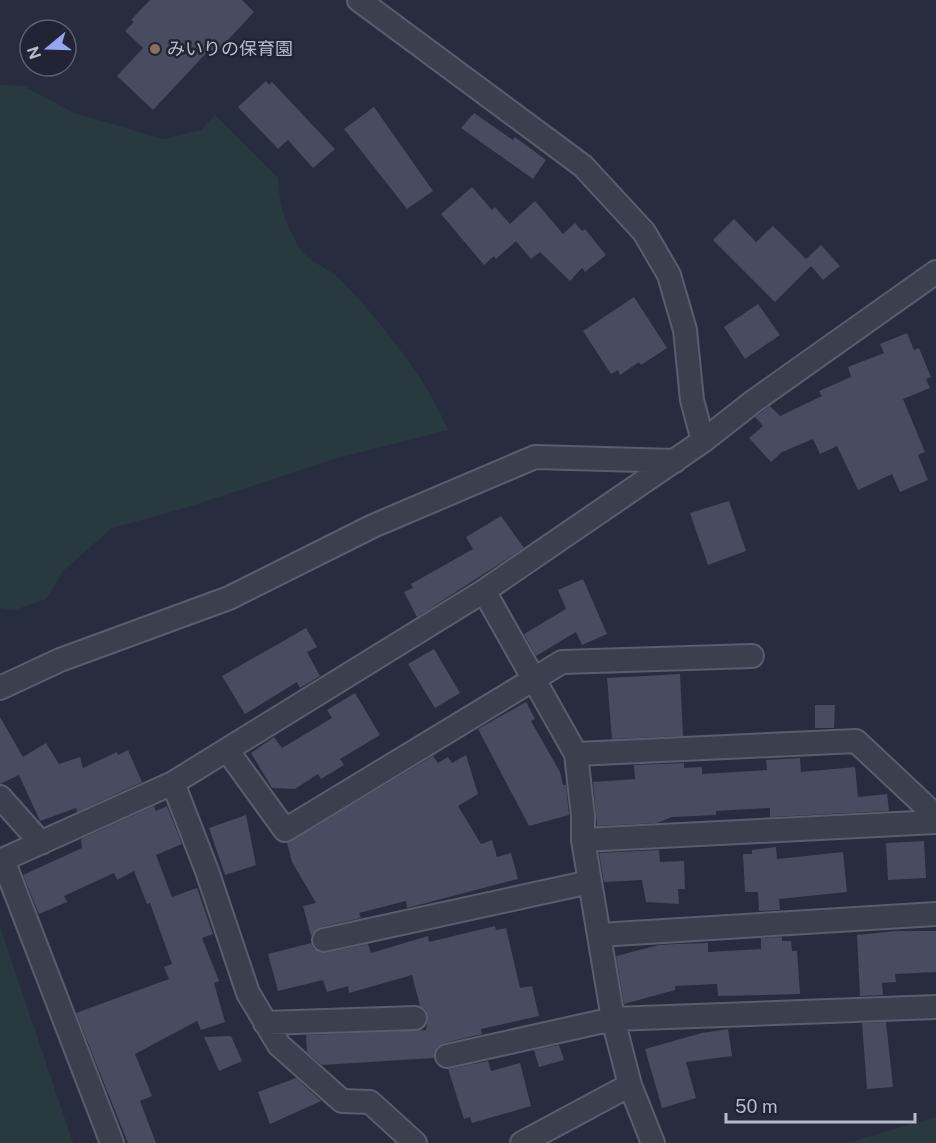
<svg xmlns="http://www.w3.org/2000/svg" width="936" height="1143" viewBox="0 0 936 1143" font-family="'Public Sans','Noto Sans JP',sans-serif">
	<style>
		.green { fill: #293940 }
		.building { fill: #474c61 }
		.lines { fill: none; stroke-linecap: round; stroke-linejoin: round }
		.street-casing { stroke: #595d6d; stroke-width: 26 }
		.street { stroke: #3b404f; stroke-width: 22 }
		.education-dot { fill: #8d6e63; stroke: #202435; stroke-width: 2 }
		.labels { text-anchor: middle; stroke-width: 5; stroke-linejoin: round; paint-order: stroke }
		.poi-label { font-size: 18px; fill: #b8bbca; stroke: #202435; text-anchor: start }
	</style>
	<rect width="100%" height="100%" fill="#272d3f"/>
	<path class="green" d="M 0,85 L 24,86 L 74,113 L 163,139 L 201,130 L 215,115 L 278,178 C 279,204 285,224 299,247 C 307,262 330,268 342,281 C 382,324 425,376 448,430 L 334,459 L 185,508 L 112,528 L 63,571 L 46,599 L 15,610 L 0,608 Z
		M 0,927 L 73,1143 L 0,1143 Z
		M 936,1117 L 936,1143 L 847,1143 Z"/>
	<path class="building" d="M 150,0 L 242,0 L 254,12 L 215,54 L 210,49 L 153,110 L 117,76 L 143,48 L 125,31 L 134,22 L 131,20 Z
		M 266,81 L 269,85 L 272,82 L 335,149 L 313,168 L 288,140 L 278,149 L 238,107 Z
		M 374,107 L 433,191 L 407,209 L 344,129 Z
		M 474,113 L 513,140 L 515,137 L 546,160 L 533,179 L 461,128 Z
		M 472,187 L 492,210 L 495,207 L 510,224 L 535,201 L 563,234 L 575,223 L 582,231 L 585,229 L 606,255 L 585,272 L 582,268 L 570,281 L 540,252 L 531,259 L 516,241 L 496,259 L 494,256 L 484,265 L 441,214 Z
		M 734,219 L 756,242 L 773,226 L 806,259 L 821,245 L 840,266 L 823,280 L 811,266 L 775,302 L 713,240 Z
		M 634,297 L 667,348 L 641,365 L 639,362 L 620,375 L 618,370 L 611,374 L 583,331 Z
		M 758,304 L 780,335 L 745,359 L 724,327 Z
		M 907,333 L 914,350 L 919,348 L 931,377 L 926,379 L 930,388 L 903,399 L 925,452 L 918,455 L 928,480 L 900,492 L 892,474 L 858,490 L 837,446 L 820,454 L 813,439 L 782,452 L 771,462 L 749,438 L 763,426 L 755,417 L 770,406 L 780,416 L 822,396 L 819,391 L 851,377 L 848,367 L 884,353 L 880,344 Z
		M 729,501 L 746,551 L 708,565 L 690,513 Z
		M 501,516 L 524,548 L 417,617 L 404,592 L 413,588 L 411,584 L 473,549 L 466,537 Z
		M 583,579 L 607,634 L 582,645 L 576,632 L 536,656 L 524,634 L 566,609 L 558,590 Z
		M 306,628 L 317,647 L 307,652 L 320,676 L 300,688 L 297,682 L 245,714 L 222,676 Z
		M 434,649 L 460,693 L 435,708 L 408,664 Z
		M 680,674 L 683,736 L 612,739 L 607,678 Z
		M 355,693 L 380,735 L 340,759 L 344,765 L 321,779 L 318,774 L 295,789 L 272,788 L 251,753 L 274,737 L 282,748 L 332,718 L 327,710 Z
		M 526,702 L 535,719 L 531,721 L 560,772 L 563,785 L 566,785 L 569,815 L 529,826 L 478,729 Z
		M 815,705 L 835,705 L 834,728 L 815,728 Z
		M 0,717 L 23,757 L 46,743 L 59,764 L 80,757 L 83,768 L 117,752 L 118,755 L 128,750 L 142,782 L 77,812 L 76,808 L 40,821 L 19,775 L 0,784 Z
		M 466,755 L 478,794 L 458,806 L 481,844 L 492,840 L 497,857 L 511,853 L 518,879 L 407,908 L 406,901 L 359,913 L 361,918 L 321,927 L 311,936 L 303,906 L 316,903 L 292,862 L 287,843 L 433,756 L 438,763 L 448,757 L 452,763 Z
		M 800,758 L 801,772 L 855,767 L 858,797 L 887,794 L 889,811 L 770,817 L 770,808 L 716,811 L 716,815 L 672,817 L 657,823 L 597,826 L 593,782 L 635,779 L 634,765 L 684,763 L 684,768 L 702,767 L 702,774 L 767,770 L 766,760 Z
		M 154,806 L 156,811 L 167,806 L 182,844 L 156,855 L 172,897 L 197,888 L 213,934 L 202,938 L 219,981 L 214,983 L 225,1022 L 201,1030 L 197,1021 L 135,1054 L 152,1096 L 140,1101 L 156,1143 L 128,1143 L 76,1013 L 169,979 L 164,967 L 172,964 L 150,903 L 147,904 L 134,871 L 117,880 L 114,873 L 64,896 L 67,902 L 39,914 L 23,875 L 82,848 L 81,839 Z
		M 246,815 L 256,865 L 225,875 L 209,828 Z
		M 924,841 L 926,878 L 888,880 L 886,843 Z
		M 776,847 L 777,859 L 843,852 L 847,892 L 779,899 L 780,910 L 759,911 L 758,892 L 745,892 L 743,854 L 752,854 L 752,850 Z
		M 659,850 L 660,862 L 684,861 L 685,889 L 678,889 L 679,904 L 646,902 L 642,880 L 604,882 L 599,853 Z
		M 495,926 L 496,930 L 506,928 L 520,988 L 532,986 L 539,1016 L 481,1029 L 482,1034 L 444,1043 L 437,1047 L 434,1058 L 322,1065 L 307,1052 L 306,1035 L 426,1030 L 428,1017 L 426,1010 L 420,1006 L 412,975 L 349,993 L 348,986 L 327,992 L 323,980 L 278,991 L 268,954 L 311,943 L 314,949 L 326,953 L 368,944 L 371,953 L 428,936 L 429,942 Z
		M 896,931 L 936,931 L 936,972 L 895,974 L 896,982 L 882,983 L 883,995 L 860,996 L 857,935 Z
		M 782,937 L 782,941 L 791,941 L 792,951 L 797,951 L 800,994 L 718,996 L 717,984 L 675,986 L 675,990 L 624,1004 L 616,956 L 659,945 L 676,944 L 708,943 L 708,952 L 761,949 L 761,938 Z
		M 886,1022 L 893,1087 L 867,1089 L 862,1023 Z
		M 728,1029 L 732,1056 L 686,1062 L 696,1098 L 662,1108 L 645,1049 L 702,1033 Z
		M 231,1036 L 242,1061 L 219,1071 L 204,1037 Z
		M 559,1045 L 564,1060 L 539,1067 L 534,1050 Z
		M 488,1061 L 491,1071 L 520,1063 L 531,1106 L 472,1123 L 470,1117 L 464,1119 L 448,1069 Z
		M 296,1078 L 321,1101 L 270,1124 L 258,1092 Z"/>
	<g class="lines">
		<defs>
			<path id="street" d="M 359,0 L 583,166 L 644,232 L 669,275 L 685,330 L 692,400 L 703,441
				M 484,591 L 576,754 L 583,816 L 583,840 L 613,1019 L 630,1085 L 653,1143
				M 0,688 L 60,660 L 229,598 L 373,526 L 535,457 L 675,461
				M 227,750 L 285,830 L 562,662 L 752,656
				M 576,754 L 856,741 L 936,816
				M 173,783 L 207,871 L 248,993 L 279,1045 L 342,1101 L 370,1102 L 415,1143
				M 0,797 L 41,843
				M 583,840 L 936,822
				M 3,860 L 112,1143
				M 0,861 L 173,783 L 484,591 L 703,441 L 754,401 L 936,272
				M 599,935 L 936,914
				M 324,940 L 590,882
				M 265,1023 L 415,1018
				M 447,1056 L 613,1019 L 936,1007
				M 522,1143 L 630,1085"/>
		</defs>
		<use href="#street" class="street-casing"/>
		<use href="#street" class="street"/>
	</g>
	<circle class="education-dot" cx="155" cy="49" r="6"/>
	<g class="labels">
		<g class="poi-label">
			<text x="167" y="55">みいりの保育園</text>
		</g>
	</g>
	<g transform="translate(48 48) rotate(251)"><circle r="28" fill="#202435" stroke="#5d6071" stroke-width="1.5"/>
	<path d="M0-4.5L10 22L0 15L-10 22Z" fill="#94a6f2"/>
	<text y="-9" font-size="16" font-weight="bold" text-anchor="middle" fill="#b8bbca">N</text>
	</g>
	<path d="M726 1113v9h189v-9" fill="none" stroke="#b8bbca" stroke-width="3"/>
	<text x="735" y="1113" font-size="18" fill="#b8bbca" stroke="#202435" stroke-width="4.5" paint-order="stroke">50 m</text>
</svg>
